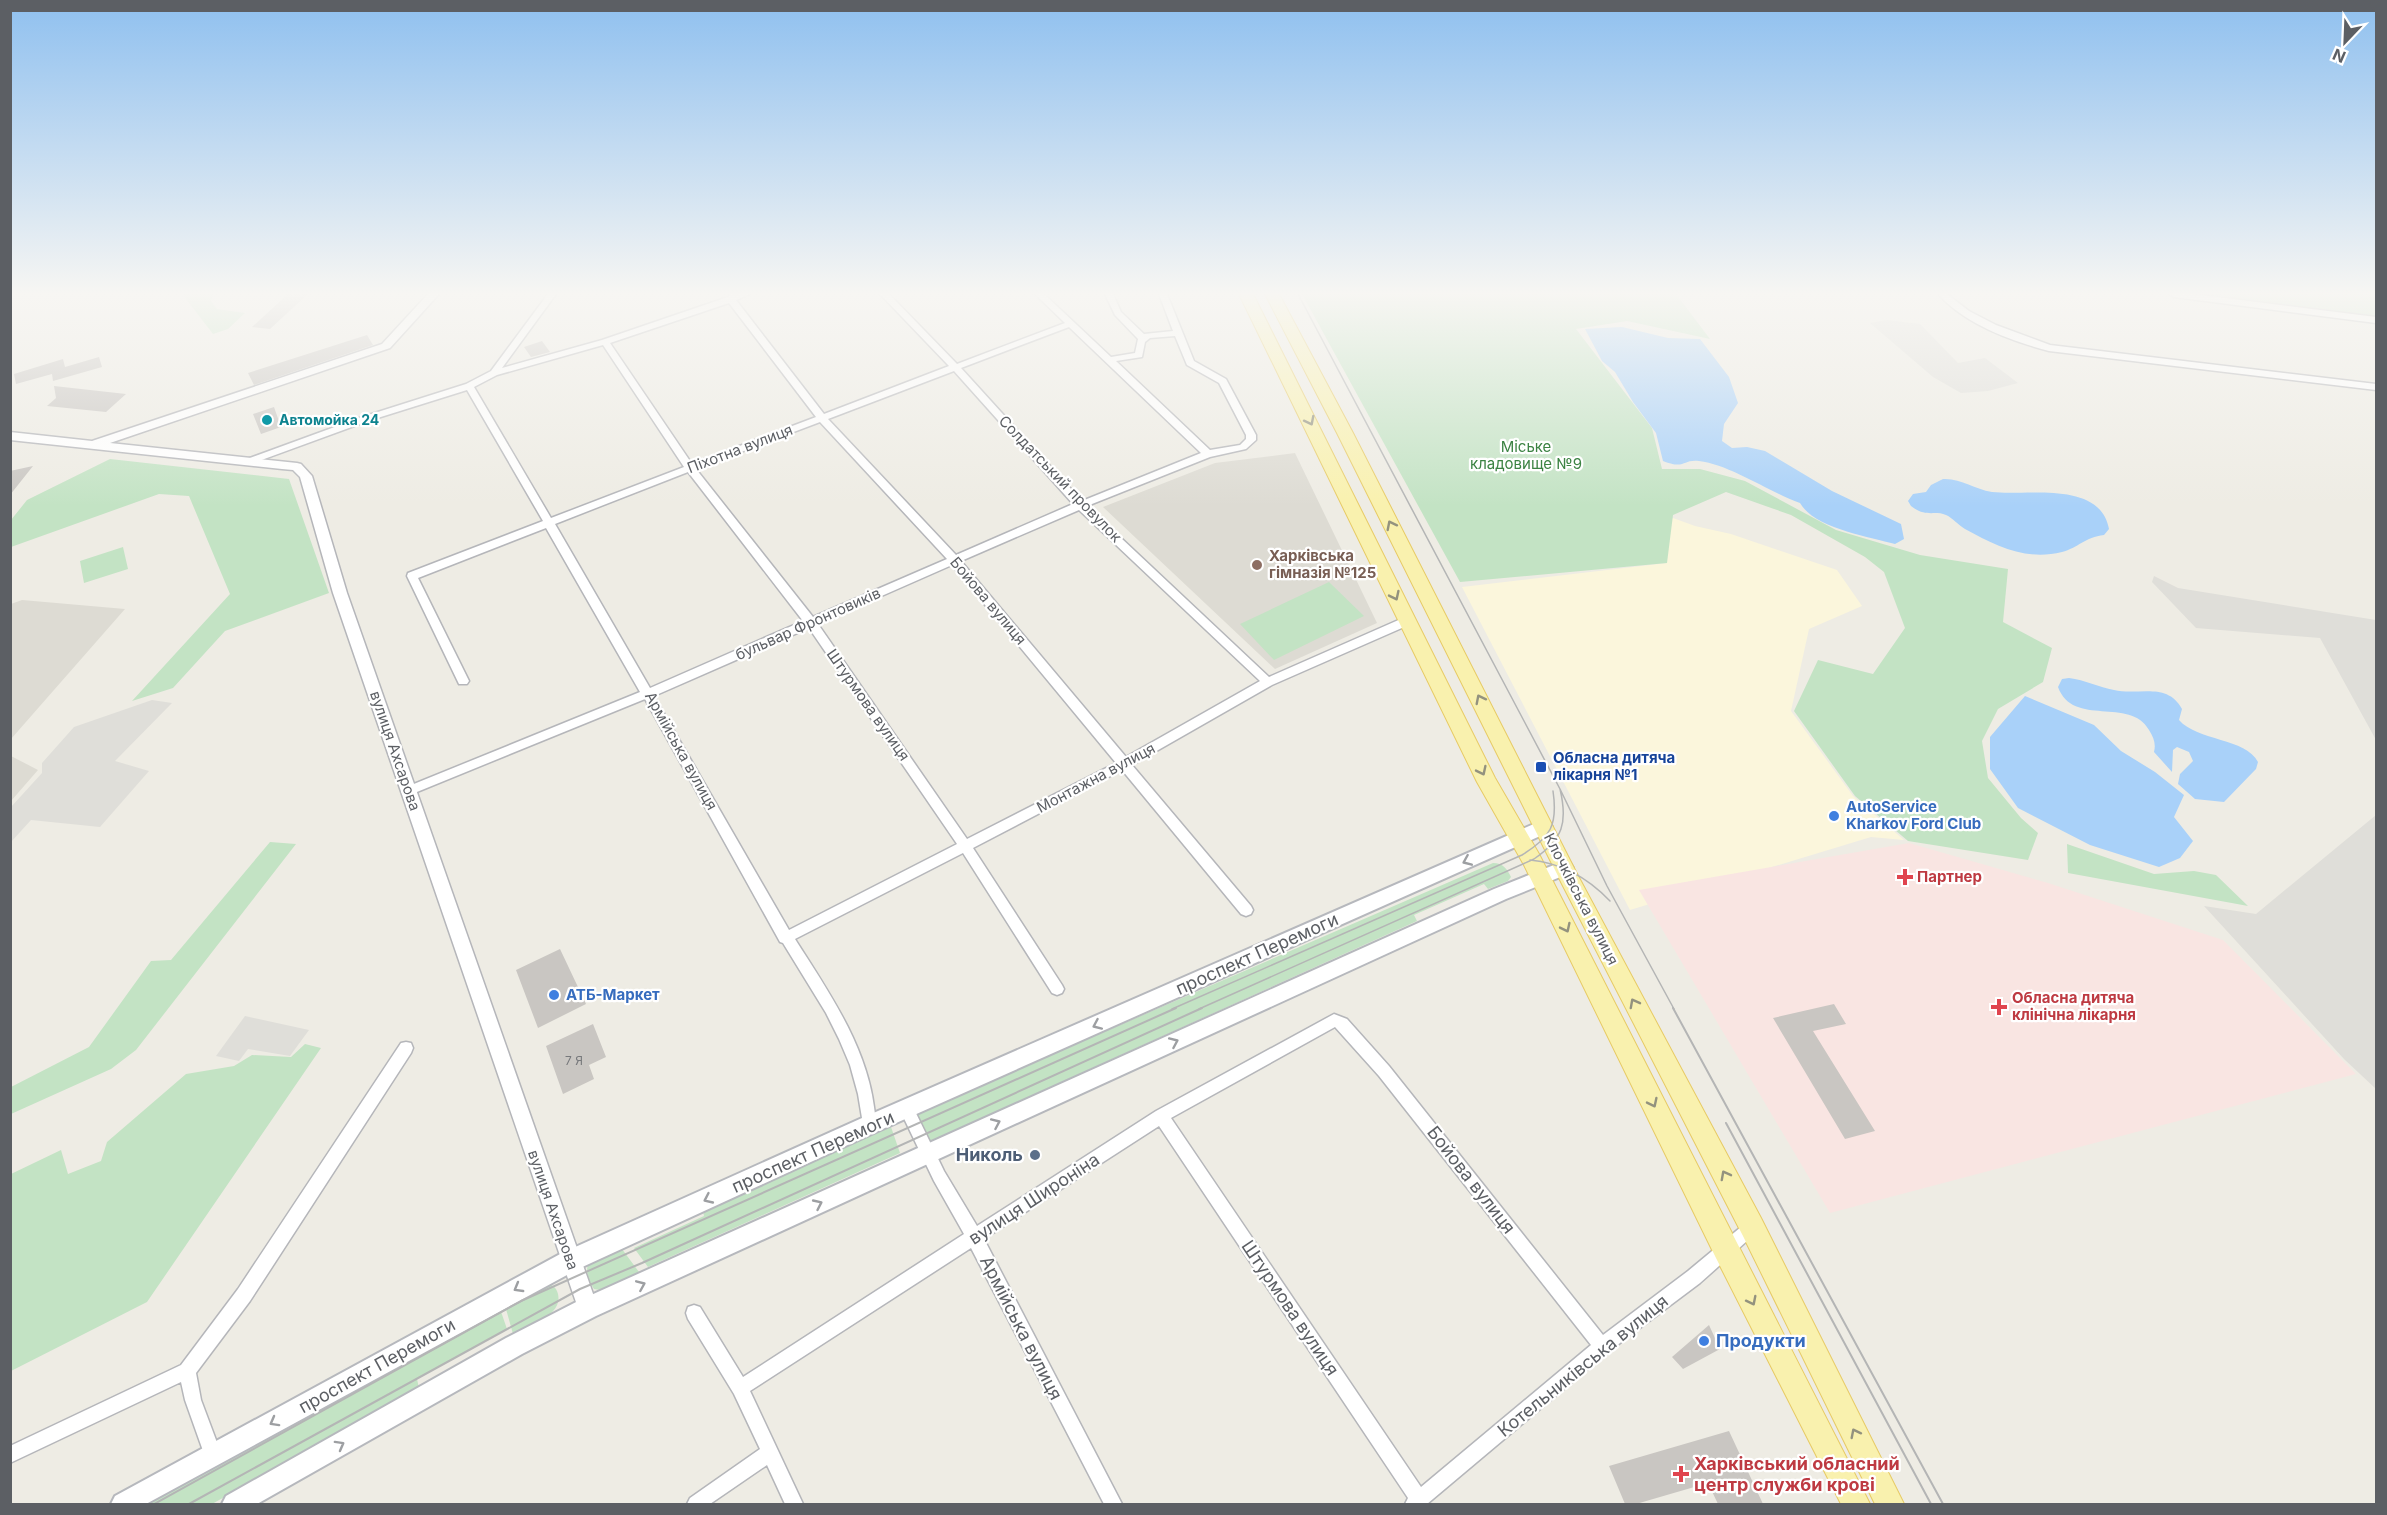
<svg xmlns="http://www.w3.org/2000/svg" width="2387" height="1515" viewBox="0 0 2387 1515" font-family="Inter,sans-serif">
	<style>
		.commercial { fill: #fbf6dc }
		.industrial { fill: #dfded9 }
		.education { fill: #dddbd3 }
		.medical { fill: #f9e5e2 }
		.green { fill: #c3e3c4 }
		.water { fill: #a9d1f9 }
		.building { fill: #c9c6c2 }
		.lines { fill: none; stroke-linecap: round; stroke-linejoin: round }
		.minor-casing { stroke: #b5b6ba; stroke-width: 3 }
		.tertiary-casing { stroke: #b5b6ba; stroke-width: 3 }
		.secondary-casing { stroke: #b6b8bd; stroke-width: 4 }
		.primary-casing { stroke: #e7ca64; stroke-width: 2 }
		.minor { fill: #fff; fill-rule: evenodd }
		.tertiary { fill: #fff; fill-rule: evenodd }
		.secondary { fill: #fff; fill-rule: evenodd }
		.primary { fill: #f9f1ae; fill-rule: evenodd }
		.tram-far1 { stroke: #b4b5b5; stroke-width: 1.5 }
		.tram { stroke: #b4b5b5; stroke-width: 2 }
		.oneway { stroke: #93927e }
		.oneway2 { stroke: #9d9fa2 }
		.culture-dot { fill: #0f9aa8; stroke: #fff; stroke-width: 2 }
		.education-dot { fill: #8d6e63; stroke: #fff; stroke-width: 2 }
		.transit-dot { fill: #1a4fb4; stroke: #fff; stroke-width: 2 }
		.shop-dot { fill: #3f7fe0; stroke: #fff; stroke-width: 2 }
		.health-dot { fill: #e0444e; stroke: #fff; stroke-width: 2 }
		.service-dot { fill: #5c6f8a; stroke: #fff; stroke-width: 2 }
		.labels { text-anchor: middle; stroke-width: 4.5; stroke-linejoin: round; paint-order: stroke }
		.number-label { font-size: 12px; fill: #77797c }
		.far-culture-label { font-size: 14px; font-weight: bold; fill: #0d838f; stroke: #fff; text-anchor: start }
		.park-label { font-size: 15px; fill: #3c8343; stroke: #fff }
		.street-label { font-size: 15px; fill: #5c5f64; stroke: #fff }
		.education-label { font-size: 15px; font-weight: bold; fill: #785e54; stroke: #fff; text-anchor: start }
		.transit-label { font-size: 15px; font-weight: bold; fill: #164399; stroke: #fff; text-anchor: start }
		.shop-label { font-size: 15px; font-weight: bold; fill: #366cbe; stroke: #fff; text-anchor: start }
		.health-label { font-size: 15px; font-weight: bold; fill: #be3a42; stroke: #fff; text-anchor: start }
		.near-street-label { font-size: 18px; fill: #5c5f64; stroke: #fff }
		.near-service-label { font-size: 18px; font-weight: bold; fill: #4e5e75; stroke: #fff; text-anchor: end }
		.near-shop-label { font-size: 18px; font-weight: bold; fill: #366cbe; stroke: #fff; text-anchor: start }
		.near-health-label { font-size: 18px; font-weight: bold; fill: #be3a42; stroke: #fff; text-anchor: start }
	</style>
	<rect width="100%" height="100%" fill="#eeece4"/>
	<path class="commercial" d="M 1673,518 L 1695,526 L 1731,534 L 1837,570 L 1862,606 L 1809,629 L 1791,711 L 1853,796 L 1904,840 L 1871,837 L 1630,910 L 1462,587 L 1667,563 L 1657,523 Z"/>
	<path class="industrial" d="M 1887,320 L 1920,324 L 1958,363 L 1985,358 L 2018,383 L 1988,391 L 1961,393 L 1933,377 L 1870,323 Z
		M 2154,576 L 2178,588 L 2376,620 L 2376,740 L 2320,638 L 2196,628 L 2152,582 Z
		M 152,700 L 172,703 L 115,761 L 149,771 L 100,827 L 31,820 L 11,842 L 11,807 L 42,773 L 42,763 L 74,727 Z
		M 2376,815 L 2376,1089 L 2344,1059 L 2204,906 L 2256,914 Z
		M 245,1016 L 309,1030 L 290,1056 L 248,1049 L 239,1061 L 216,1056 Z"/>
	<path class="education" d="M 1295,453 L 1377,623 L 1275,669 L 1103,507 L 1215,463 Z
		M 22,600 L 125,609 L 11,739 L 11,604 Z
		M 11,756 L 38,770 L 11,801 L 10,756 Z"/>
	<path class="medical" d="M 1909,843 L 2048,883 L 2223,940 L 2356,1074 L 1830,1213 L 1639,890 Z"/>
	<path class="green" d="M 185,294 L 214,294 L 211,301 L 217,309 L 245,313 L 228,329 L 213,334 L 183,295 Z
		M 1302,294 L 1676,294 L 1710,339 L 1627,321 L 1576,329 L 1652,428 L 1662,469 L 1700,469 L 1745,481 L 1836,530 L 1920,555 L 2008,569 L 2003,622 L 2052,648 L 2043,682 L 1998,709 L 1982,741 L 1988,778 L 2021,818 L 2038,833 L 2028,860 L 1908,841 L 1855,796 L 1794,711 L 1818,660 L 1873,674 L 1905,628 L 1884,572 L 1865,557 L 1791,515 L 1726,492 L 1673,515 L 1667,563 L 1460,582 Z
		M 2204,294 L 2376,294 L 2376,321 Z
		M 110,459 L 289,479 L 329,593 L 225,631 L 173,688 L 132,701 L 230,594 L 189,496 L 159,494 L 11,547 L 11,520 L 27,500 Z
		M 123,547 L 128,569 L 84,583 L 80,561 Z
		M 1329,582 L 1364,616 L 1274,660 L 1240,624 Z
		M 270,842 L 296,844 L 136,1050 L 111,1069 L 11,1114 L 11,1087 L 89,1047 L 151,961 L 171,960 Z
		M 2067,844 L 2154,874 L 2194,871 L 2216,875 L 2248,906 L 2068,873 Z
		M 1493,863 C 1503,863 1507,869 1511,877 L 1508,881 L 1488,889 L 1484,884 L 1414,915 L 1417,921 L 929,1142 L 917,1113 Z
		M 305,1044 L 321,1048 L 147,1302 L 11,1371 L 11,1174 L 61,1150 L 68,1174 L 101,1161 L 107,1142 L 186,1074 L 234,1066 L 252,1055 L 291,1057 Z
		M 891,1127 L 900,1153 L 648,1267 L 634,1248 L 704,1216 L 702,1206 Z
		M 619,1245 L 639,1272 L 600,1290 L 594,1289 C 576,1260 596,1257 619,1245 Z
		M 544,1283 C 551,1284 556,1286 558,1294 C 563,1316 528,1326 513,1334 L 504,1302 Z
		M 498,1303 L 507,1329 L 417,1379 L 419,1388 L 212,1504 L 133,1504 Z"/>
	<path class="water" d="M 1622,327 L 1668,338 L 1700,339 L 1729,377 L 1738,403 L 1724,424 L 1722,441 L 1732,448 L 1747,447 L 1765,451 L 1832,491 L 1901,524 L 1904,539 L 1895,544 C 1869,537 1814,528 1800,503 C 1769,492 1731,465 1699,461 C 1682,459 1686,470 1663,461 L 1656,433 L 1633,402 L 1615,372 L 1602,361 L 1585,329 Z
		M 1943,479 C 1961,478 1974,489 1992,492 C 2027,496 2100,480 2109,529 L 2104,535 C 2085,537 2078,548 2062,552 C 2026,561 1996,546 1965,529 C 1958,525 1953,518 1946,515 C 1934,510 1926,518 1911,506 L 1908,501 L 1913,494 L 1926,492 L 1931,485 Z
		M 2069,678 C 2085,680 2099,687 2114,690 C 2138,696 2167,681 2182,709 L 2179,720 C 2197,741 2246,738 2258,762 L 2256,769 L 2224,802 L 2195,799 L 2178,784 L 2180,774 L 2193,761 L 2189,752 L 2177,747 L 2173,750 L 2172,772 L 2154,752 C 2156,744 2154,738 2149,730 C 2130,696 2073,728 2058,687 L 2062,679 Z
		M 2025,696 L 2094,725 L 2121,751 L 2155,772 L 2184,795 L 2174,817 L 2193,841 L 2180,858 L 2159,867 L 2090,845 L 2018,808 L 1990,769 L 1990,737 Z"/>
	<path class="building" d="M 288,294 L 308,294 L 270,329 L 252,327 Z
		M 367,335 L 373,345 L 254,385 L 248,373 Z
		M 542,341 L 550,352 L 531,357 L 524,347 Z
		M 99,357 L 102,367 L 53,381 L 52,374 L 16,384 L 14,374 L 63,359 L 65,367 Z
		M 54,386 L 126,394 L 106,412 L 47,406 L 56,398 Z
		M 274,407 L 281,427 L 261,434 L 253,414 Z
		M 33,466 L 10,495 L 10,471 Z
		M 560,949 L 586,1004 L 538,1028 L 516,970 Z
		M 1834,1004 L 1846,1024 L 1813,1031 L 1875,1131 L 1845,1139 L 1773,1018 Z
		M 593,1024 L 606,1057 L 589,1065 L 594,1079 L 563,1094 L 546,1046 Z
		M 1709,1325 L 1720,1349 L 1683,1369 L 1672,1357 Z
		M 1729,1431 L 1763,1504 L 1718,1504 L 1708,1483 L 1636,1504 L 1625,1504 L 1609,1466 Z"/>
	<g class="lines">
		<defs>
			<path id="minor" d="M 548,294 L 556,294 L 502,368 L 602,340 L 728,297 L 731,294 L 750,294 L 736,300 L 824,414 L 949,366 L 880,294 L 889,294 L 957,364 L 1065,323 L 1035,294 L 1044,294 L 1111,357 L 1135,353 L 1138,339 L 1115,315 L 1105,294 L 1113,294 L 1121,312 L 1144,334 L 1173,331 L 1159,294 L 1167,294 L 1194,361 L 1226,379 L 1256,435 L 1256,440 L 1246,449 L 1210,457 L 1087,506 L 1269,677 L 1403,618 L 1407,617 L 1413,621 L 1411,624 L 1272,685 L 1132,765 L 1251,906 L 1253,910 L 1251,914 L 1246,916 L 1241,914 L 1122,770 L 973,848 L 1062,985 L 1064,989 L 1062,993 L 1057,995 L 1052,993 L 963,853 L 795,939 C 828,991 866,1045 874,1107 C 875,1115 877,1123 874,1130 L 869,1132 L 864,1130 L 858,1094 L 850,1065 L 839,1039 L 826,1013 L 783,943 L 780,942 L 645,699 L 412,794 L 404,794 L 402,791 L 404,788 L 640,692 L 546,528 L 418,578 L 469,681 L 467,684 L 459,684 L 407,576 L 408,573 L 543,521 L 467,390 L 368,421 L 253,463 L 250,464 L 245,461 L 247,459 L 362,417 L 466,384 L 491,371 ZM 729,303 L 816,417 L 692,464 L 610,343 ZM 1069,327 L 1201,453 L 1082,501 L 961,368 ZM 1175,336 L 1187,365 L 1219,383 L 1246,435 L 1246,439 L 1240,445 L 1210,450 L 1116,361 L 1142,357 L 1145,342 L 1150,338 ZM 603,345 L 684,467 L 551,518 L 474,387 L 497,375 ZM 954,371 L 1073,504 L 956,555 L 828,419 ZM 820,422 L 947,559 L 813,617 L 696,469 ZM 688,472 L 803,621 L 650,688 L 555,524 ZM 1079,510 L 1260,681 L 1126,757 L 961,561 ZM 952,565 L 1116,763 L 967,839 L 818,624 ZM 809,628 L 957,844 L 789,930 L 654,696 Z
				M 1938,294 L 1947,294 L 1969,311 L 1996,325 L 2050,345 L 2376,384 L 2376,390 L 2049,351 C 2011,341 1965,324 1938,294 Z
				M 2170,294 L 2193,294 L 2376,317 L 2376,323 L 2174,297 Z
				M 1334,1014 L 1347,1019 L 1389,1066 L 1603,1335 L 1688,1271 L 1747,1222 L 1752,1219 L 1757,1222 L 1760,1227 L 1757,1232 L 1700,1283 L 1608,1352 L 1427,1504 L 1405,1504 L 1408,1498 L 1159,1126 L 984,1239 L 1122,1504 L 1104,1504 L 971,1248 L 750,1391 L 803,1504 L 785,1504 L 767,1465 L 710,1504 L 687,1504 L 690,1498 L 760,1449 L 734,1394 L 688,1319 L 686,1313 L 688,1307 L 694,1305 L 700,1307 L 743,1377 L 964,1234 L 934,1181 L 900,1110 L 902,1105 L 907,1103 L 912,1105 L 944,1171 L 977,1226 L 1156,1111 ZM 1335,1027 L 1379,1076 L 1591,1345 L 1421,1487 L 1171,1118 Z
				M 406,1042 L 411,1043 L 413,1048 L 411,1053 L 250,1301 L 196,1373 L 201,1400 L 222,1456 L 219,1462 L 213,1465 L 207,1462 L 185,1400 L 181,1382 L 10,1463 L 10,1446 L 181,1365 L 238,1289 L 401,1043 Z"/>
			<path id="tertiary" d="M 428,294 L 439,294 L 390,348 L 110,443 L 297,463 L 301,464 L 312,476 L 347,593 L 598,1308 L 595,1315 L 588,1318 L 581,1315 L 578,1308 L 333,593 L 300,477 L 293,470 L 282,469 L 10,440 L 10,432 L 92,441 L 382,344 Z"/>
			<path id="secondary" d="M 1543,820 L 1549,822 L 1552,827 L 1549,832 L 876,1132 L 578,1269 L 146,1504 L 111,1504 L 115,1496 L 562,1253 L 862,1118 Z
				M 1564,861 L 1570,863 L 1573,868 L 1570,873 L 1506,899 L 596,1316 L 522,1354 L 257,1504 L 222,1504 L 226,1496 L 506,1338 L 580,1300 L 1494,889 Z"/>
			<path id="primary" d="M 1239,294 L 1253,294 L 1495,778 L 1539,854 L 1870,1504 L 1841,1504 L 1716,1258 L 1524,865 L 1477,782 Z
				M 1265,294 L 1279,294 L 1353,433 L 1576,872 L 1761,1218 L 1904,1504 L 1875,1504 L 1743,1236 L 1562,884 L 1337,433 Z"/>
		</defs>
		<use href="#minor" class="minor-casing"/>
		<use href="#tertiary" class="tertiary-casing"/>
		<use href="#secondary" class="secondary-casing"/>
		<use href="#primary" class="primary-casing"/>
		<use href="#minor" class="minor"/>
		<use href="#tertiary" class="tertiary"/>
		<use href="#secondary" class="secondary"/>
		<use href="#primary" class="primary"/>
		<path class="tram-far1" d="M 1298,294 L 1560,789 L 1607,886 L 1674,1009
			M 1530,860 C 1562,863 1588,878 1610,901
			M 1172,1009 L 1522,855 C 1551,837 1558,825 1553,791
			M 1199,1009 L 1534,859 C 1563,839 1568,823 1560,789"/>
		<path class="tram" d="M 1673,1008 L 1943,1504
			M 1726,1123 L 1931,1504
			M 154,1504 L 521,1301 L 1176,1008
			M 189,1504 L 580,1289 L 642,1263 L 1202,1008"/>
	</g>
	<defs><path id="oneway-chevron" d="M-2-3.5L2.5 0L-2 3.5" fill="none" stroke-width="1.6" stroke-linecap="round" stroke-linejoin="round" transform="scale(1.5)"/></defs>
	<g class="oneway">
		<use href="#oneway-chevron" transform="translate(1310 421) rotate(63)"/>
		<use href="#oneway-chevron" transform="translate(1391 525) rotate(-117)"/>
		<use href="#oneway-chevron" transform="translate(1395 596) rotate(64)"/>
		<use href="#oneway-chevron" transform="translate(1480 699) rotate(-117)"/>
		<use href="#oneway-chevron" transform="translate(1482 771) rotate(64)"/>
		<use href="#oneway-chevron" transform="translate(1566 928) rotate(64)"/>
		<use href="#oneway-chevron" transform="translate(1634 1003) rotate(-118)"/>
		<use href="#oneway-chevron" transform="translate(1653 1103) rotate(64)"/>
		<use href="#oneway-chevron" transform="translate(1725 1175) rotate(-118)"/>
		<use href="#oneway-chevron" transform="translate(1752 1301) rotate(63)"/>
		<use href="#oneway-chevron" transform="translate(1855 1433) rotate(-117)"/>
	</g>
	<g class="oneway2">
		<use href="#oneway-chevron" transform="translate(1467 861) rotate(157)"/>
		<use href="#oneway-chevron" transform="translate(1097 1025) rotate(156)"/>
		<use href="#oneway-chevron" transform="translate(1174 1042) rotate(-24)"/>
		<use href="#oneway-chevron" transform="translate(996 1123) rotate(-24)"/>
		<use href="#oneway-chevron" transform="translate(708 1199) rotate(155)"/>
		<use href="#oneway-chevron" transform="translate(818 1204) rotate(-25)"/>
		<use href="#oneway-chevron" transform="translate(641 1285) rotate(-23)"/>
		<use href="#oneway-chevron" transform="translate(518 1288) rotate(150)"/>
		<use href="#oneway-chevron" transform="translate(274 1422) rotate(151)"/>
		<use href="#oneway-chevron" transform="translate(340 1445) rotate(-29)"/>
	</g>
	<linearGradient id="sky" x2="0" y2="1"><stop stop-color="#8fc0ef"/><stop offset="0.58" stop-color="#f7f6f3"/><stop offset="1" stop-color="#f7f6f3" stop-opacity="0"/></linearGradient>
	<rect width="2387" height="506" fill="url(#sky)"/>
	<circle class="culture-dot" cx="267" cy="420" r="6"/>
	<circle class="education-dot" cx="1257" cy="565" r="6"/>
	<rect class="transit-dot" x="1535" y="761" width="12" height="12" rx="3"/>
	<g class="shop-dot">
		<circle cx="1834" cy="816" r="6"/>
		<circle cx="554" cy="995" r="6"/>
		<circle cx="1704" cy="1341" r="6"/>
	</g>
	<g class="health-dot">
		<path d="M1902 868h6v6h6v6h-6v6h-6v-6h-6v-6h6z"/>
		<path d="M1996 998h6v6h6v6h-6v6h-6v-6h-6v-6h6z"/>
		<path d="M1678 1465h6v6h6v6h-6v6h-6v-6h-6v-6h6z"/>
	</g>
	<circle class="service-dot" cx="1035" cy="1155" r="6"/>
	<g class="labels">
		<g class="number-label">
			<text x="574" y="1065">7 Я</text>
		</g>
		<g class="far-culture-label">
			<text x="279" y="425">Автомойка 24</text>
		</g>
		<g class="park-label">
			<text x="1526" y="452">Міське<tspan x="1526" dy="17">кладовище №9</tspan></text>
		</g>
		<g class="street-label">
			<text transform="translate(740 449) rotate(-21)" y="5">Піхотна вулиця</text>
			<text transform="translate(1060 479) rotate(46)" y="5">Солдатський провулок</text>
			<text transform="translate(988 601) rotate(50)" y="5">Бойова вулиця</text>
			<text transform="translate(808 624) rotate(-24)" y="5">бульвар Фронтовиків</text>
			<text transform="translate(868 705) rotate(55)" y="5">Штурмова вулиця</text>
			<text transform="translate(395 751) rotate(71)" y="5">вулиця Ахсарова</text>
			<text transform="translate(681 751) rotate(61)" y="5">Армійська вулиця</text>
			<text transform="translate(1096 778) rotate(-28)" y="5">Монтажна вулиця</text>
			<text transform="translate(1581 899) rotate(63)" y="5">Клочківська вулиця</text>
			<text transform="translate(553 1210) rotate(71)" y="5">вулиця Ахсарова</text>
		</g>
		<g class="education-label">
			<text x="1269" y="561">Харківська<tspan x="1269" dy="17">гімназія №125</tspan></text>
		</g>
		<g class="transit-label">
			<text x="1553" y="763">Обласна дитяча<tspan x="1553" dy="17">лікарня №1</tspan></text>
		</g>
		<g class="shop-label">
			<text x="1846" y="812">AutoService<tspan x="1846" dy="17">Kharkov Ford Club</tspan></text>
			<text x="566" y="1000">АТБ-Маркет</text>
		</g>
		<g class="health-label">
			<text x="1917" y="882">Партнер</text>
			<text x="2012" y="1003">Обласна дитяча<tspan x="2012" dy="17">клінічна лікарня</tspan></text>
		</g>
		<g class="near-street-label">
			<text transform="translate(1257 954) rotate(-24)" y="6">проспект Перемоги</text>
			<text transform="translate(813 1152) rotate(-24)" y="6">проспект Перемоги</text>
			<text transform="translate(1471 1180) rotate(52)" y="6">Бойова вулиця</text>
			<text transform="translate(1034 1199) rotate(-33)" y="6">вулиця Широніна</text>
			<text transform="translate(1290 1308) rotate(56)" y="6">Штурмова вулиця</text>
			<text transform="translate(1021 1328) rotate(63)" y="6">Армійська вулиця</text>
			<text transform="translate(377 1366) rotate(-29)" y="6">проспект Перемоги</text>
			<text transform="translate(1583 1366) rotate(-39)" y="6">Котельниківська вулиця</text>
		</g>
		<g class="near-service-label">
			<text x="1023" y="1161">Николь</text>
		</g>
		<g class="near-shop-label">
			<text x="1716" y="1347">Продукти</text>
		</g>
		<g class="near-health-label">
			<text x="1694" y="1470">Харківський обласний<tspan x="1694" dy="21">центр служби крові</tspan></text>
		</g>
	</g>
	<rect width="2387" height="1515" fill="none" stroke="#5c5f64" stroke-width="24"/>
	<g transform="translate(2345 42) rotate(203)" stroke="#ffffff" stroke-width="4.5" paint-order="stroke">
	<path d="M0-4.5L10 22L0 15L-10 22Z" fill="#5c5f64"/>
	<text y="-9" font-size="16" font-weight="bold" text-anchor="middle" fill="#5c5f64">N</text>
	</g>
</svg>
